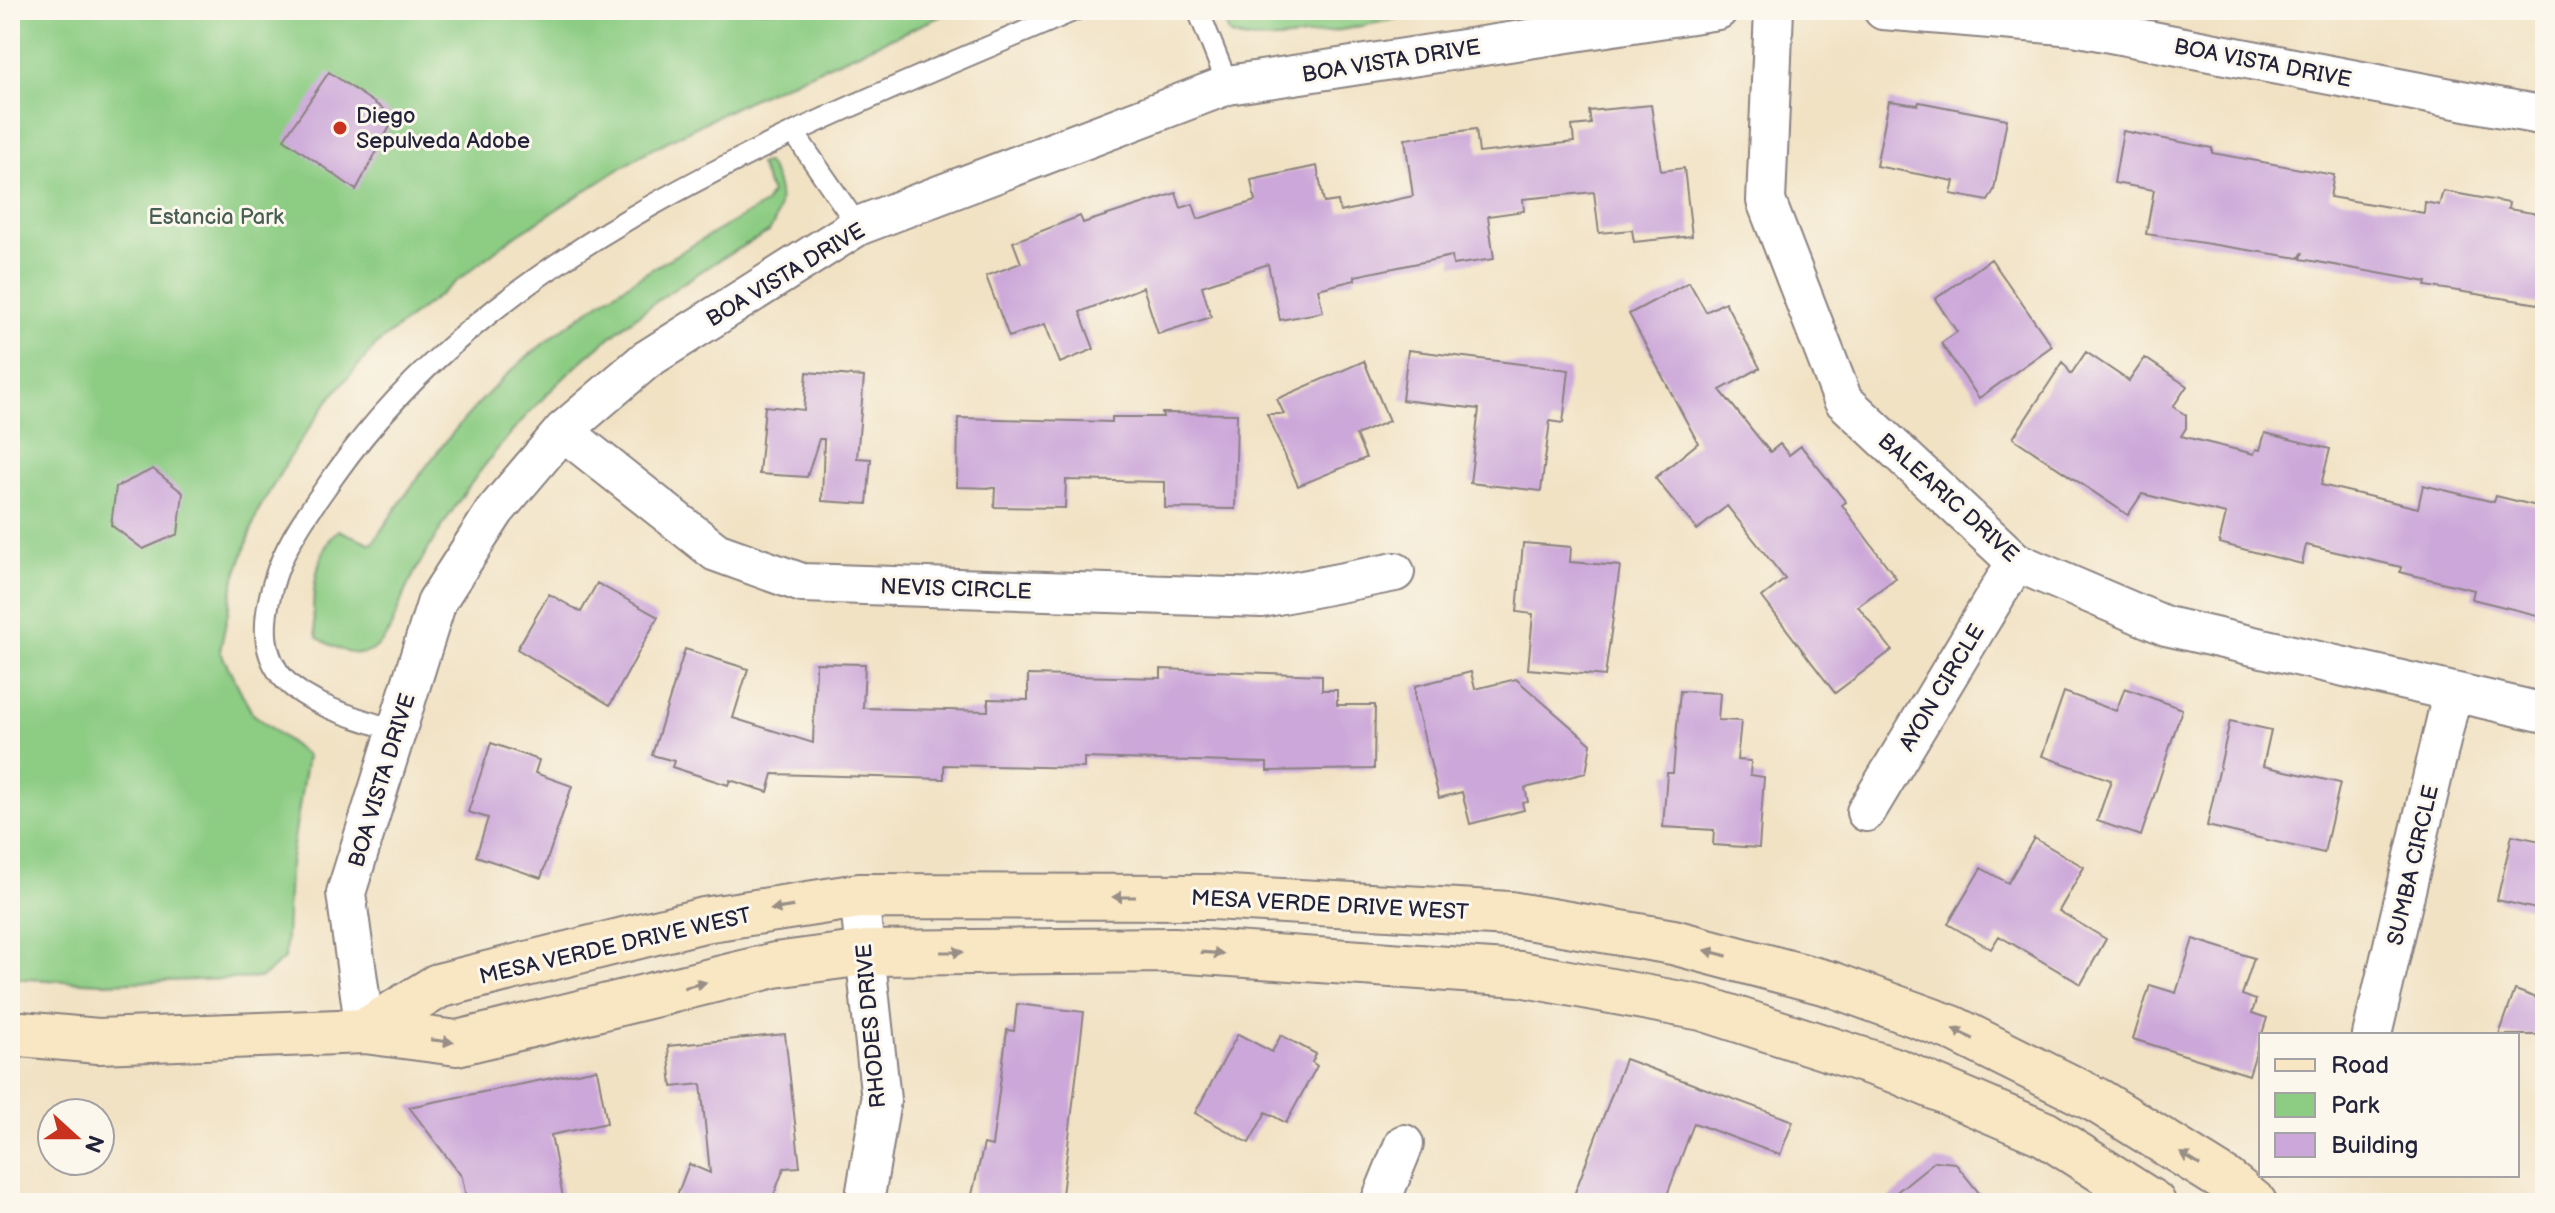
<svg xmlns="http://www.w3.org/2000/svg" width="2555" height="1213" viewBox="0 0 2555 1213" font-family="'Balsamiq Sans',sans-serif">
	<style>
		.green { fill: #8ccc83; stroke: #57775f; stroke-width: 2 }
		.building { fill: #cca7d9 }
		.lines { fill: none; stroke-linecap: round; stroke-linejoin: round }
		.lane-casing { stroke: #8a8280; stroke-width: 24 }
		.street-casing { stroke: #8a8280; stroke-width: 42 }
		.secondary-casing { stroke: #8a8280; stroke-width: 48 }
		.lane { stroke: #fff; stroke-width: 20 }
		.street { stroke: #fff; stroke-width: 38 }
		.secondary { stroke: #f9e7c3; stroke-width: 44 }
		.oneway { fill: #988e86 }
		.poi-dot { fill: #c8321e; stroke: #fbf7ec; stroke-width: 3 }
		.labels { text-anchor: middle; stroke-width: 6; stroke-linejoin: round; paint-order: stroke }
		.street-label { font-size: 22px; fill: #22223b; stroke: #fbf7ec }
		.poi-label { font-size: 22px; fill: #22223b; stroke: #fbf7ec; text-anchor: start }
		.park-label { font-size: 22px; fill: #475e54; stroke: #fbf7ec }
	</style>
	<rect width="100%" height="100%" fill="#fbf7ec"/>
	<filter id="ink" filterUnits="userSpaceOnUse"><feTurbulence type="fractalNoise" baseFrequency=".0125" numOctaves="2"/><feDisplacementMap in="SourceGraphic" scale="16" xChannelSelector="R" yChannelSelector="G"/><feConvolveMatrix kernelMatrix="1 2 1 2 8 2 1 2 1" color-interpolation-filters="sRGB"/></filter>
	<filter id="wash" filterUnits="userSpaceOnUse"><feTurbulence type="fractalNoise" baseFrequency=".006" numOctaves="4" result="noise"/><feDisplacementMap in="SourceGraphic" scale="32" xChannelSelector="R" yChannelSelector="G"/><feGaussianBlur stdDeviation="1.8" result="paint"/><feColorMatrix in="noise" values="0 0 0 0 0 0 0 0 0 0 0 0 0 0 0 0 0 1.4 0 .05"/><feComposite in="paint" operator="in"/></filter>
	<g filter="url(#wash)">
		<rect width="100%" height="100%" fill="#f1e2c4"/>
		<path class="green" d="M 10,10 L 955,10 L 745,102 L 646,152 L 509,240 L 377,344 L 330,398 L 294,450 L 258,511 L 235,578 L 220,651 L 252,713 L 307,756 L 289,871 L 285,958 L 261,978 L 102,983 L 10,978 Z
			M 1221,10 L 1438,10 C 1394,18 1265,53 1229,34 Z
			M 767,163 C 783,186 784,208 769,232 C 651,294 542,382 465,492 C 445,521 425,553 408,585 C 398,605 393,636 374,649 C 358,661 333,647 318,638 C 307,611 315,551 338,530 L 372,544 C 418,475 467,406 533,352 C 604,294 686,248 765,204 L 771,193 L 759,164 Z"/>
		<g id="blocks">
			<path class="building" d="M 329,72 L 395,117 L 356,190 L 284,139 Z
				M 1889,101 L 1918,105 L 1919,102 L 2007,119 L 1994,190 L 1988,201 L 1951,194 L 1954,181 L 1876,166 Z
				M 1651,105 L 1661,171 L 1684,168 L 1692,236 L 1634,242 L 1632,230 L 1599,233 L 1594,192 L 1523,199 L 1524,211 L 1488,216 L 1494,259 L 1453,265 L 1452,256 L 1355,276 L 1355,280 L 1318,289 L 1323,312 L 1280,320 L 1268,264 L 1202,286 L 1211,317 L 1158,334 L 1143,287 L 1080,312 L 1094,349 L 1060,363 L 1045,324 L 1009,337 L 986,276 L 1021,263 L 1013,242 L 1080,216 L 1083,223 L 1176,193 L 1181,208 L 1193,204 L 1198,219 L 1255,201 L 1251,180 L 1317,166 L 1324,203 L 1338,201 L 1340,212 L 1413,196 L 1405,139 L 1476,129 L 1479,153 L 1574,142 L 1572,126 L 1591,124 L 1589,111 Z
				M 2123,131 L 2212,148 L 2212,153 L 2334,175 L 2330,197 L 2424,213 L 2425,202 L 2439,205 L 2443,191 L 2509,203 L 2508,209 L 2545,215 L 2545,305 L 2426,286 L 2427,282 L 2301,259 L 2303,252 L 2299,258 L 2146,234 L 2154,190 L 2114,183 Z
				M 1991,259 L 2052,346 L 1979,398 L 1941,343 L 1957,332 L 1935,299 Z
				M 1689,282 L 1706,312 L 1725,302 L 1760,368 L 1720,390 L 1770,452 L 1780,444 L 1789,455 L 1801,446 L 1846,502 L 1842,505 L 1896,578 L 1858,606 L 1892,650 L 1835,693 L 1762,597 L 1785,579 L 1727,506 L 1697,530 L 1655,478 L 1698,443 L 1629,314 Z
				M 1408,350 L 1569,370 L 1563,423 L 1550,421 L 1541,491 L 1470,483 L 1479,409 L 1402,400 Z
				M 2086,352 L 2129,381 L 2145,358 L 2187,386 L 2173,407 L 2186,415 L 2186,428 L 2181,436 L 2254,454 L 2256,449 L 2260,450 L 2265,433 L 2330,449 L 2321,485 L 2418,508 L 2423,485 L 2494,502 L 2496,496 L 2545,508 L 2545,617 L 2472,599 L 2474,590 L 2400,572 L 2401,567 L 2306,545 L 2302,564 L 2219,543 L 2226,514 L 2142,494 L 2128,515 L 2013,438 L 2063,362 L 2071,374 Z
				M 1364,361 L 1389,421 L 1356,435 L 1366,458 L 1298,486 L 1267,414 L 1284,414 L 1277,399 Z
				M 807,372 L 864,377 L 857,458 L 871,459 L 867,504 L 822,501 L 824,439 L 819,439 L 807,477 L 759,474 L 765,406 L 804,410 Z
				M 1162,413 L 1237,414 L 1235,509 L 1165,508 L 1165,482 L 1066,480 L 1065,508 L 994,507 L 995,488 L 957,487 L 958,418 L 1112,422 L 1112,417 L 1163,417 Z
				M 153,469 L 183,493 L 178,534 L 143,549 L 111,525 L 116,487 Z
				M 1523,543 L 1571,547 L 1570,562 L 1620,566 L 1605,676 L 1528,669 L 1533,614 L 1517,612 Z
				M 597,583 L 658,617 L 610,705 L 517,649 L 549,594 L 581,612 Z
				M 685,649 L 748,669 L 733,718 L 813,743 L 816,663 L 865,664 L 863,708 L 988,711 L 988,699 L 1028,700 L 1028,675 L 1161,678 L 1161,669 L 1322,675 L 1322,690 L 1337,690 L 1337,705 L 1375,705 L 1374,769 L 1267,771 L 1267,763 L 1084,758 L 1084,768 L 944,765 L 944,779 L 773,774 L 768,792 L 730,780 L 728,785 L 672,767 L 674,761 L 652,755 Z
				M 1471,672 L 1475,689 L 1516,679 L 1591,744 L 1586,773 L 1525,788 L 1528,802 L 1522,803 L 1524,810 L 1470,824 L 1462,792 L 1439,798 L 1415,700 L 1415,686 Z
				M 2125,688 L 2182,709 L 2141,836 L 2097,821 L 2111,780 L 2042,756 L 2064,692 L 2116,711 Z
				M 1680,691 L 1720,693 L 1718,720 L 1741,721 L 1737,760 L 1751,761 L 1750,775 L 1764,777 L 1759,848 L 1713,845 L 1714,830 L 1663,827 L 1667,773 L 1673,773 Z
				M 2230,721 L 2271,730 L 2263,766 L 2340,783 L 2324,853 L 2207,826 Z
				M 491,743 L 539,760 L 535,773 L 572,786 L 541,878 L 476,856 L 488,818 L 468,812 Z
				M 2512,835 L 2545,842 L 2545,911 L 2497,900 Z
				M 2034,838 L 2084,867 L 2059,911 L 2106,939 L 2081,984 L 1999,936 L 1991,949 L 1948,924 L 1981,868 L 2008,883 Z
				M 2193,939 L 2254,958 L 2242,995 L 2256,1000 L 2252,1013 L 2267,1018 L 2249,1075 L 2133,1039 L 2150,985 L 2176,993 Z
				M 2515,990 L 2545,1001 L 2545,1035 L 2499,1035 Z
				M 1017,1004 L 1084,1012 L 1061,1203 L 970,1203 L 984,1144 L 992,1146 L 1007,1030 L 1014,1031 Z
				M 785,1034 L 800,1167 L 784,1168 L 773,1197 L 782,1203 L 674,1203 L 689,1164 L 710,1173 L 701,1084 L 672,1087 L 668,1046 Z
				M 1238,1034 L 1272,1052 L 1281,1035 L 1316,1054 L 1312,1062 L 1317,1066 L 1286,1123 L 1266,1112 L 1249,1143 L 1195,1113 Z
				M 1625,1059 L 1793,1121 L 1780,1155 L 1694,1123 L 1664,1203 L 1571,1203 Z
				M 597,1069 L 607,1123 L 551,1135 L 564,1203 L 467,1203 L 462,1177 L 409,1107 Z
				M 1935,1161 L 1955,1163 L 1987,1203 L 1883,1203 Z"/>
		</g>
	</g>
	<g filter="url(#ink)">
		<use href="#blocks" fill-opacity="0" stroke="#8a8280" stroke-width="2"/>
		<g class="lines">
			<defs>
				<path id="lane" d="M 1198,10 L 1228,85
					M 794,133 L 858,226
					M 397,731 C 305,702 237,685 278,569 C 291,534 315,503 336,473 C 505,235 816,122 1075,10"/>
				<path id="street" d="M 1774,10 L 1766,201 L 1843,400 L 2016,562 L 2166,626 L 2545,713
					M 1883,10 L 2074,26 L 2545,116
					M 563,431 L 716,552 L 802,583 L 1262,598 L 1395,572
					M 1866,812 L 2016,562
					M 859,896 L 881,1100 L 864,1203
					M 365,1031 L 346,893 L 437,601 L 495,511 L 563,431 L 646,360 L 858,226 L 1228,85 L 1718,10
					M 2372,1035 L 2452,694
					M 1380,1203 L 1404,1144"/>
				<path id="secondary" d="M 365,1031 L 438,986 L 704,920 L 859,896 L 1212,897 L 1510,914 L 1673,942 L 1831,984 L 1952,1028 L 2098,1101 L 2227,1181 L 2254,1203
					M 10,1033 L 98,1041 L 365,1031 L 457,1043 L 775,965 L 865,953 L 1174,950 L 1520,974 L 1702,1008 L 1897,1071 L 2045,1134 L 2153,1203"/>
			</defs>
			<use href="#lane" class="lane-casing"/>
			<use href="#street" class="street-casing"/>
			<use href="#secondary" class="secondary-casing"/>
			<use href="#lane" class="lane"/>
			<use href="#street" class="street"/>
			<use href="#secondary" class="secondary"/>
		</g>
		<defs><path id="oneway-solid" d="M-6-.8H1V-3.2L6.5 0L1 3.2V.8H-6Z" transform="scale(2)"/></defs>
		<g class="oneway">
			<use href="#oneway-solid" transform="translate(1124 897) rotate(-180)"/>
			<use href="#oneway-solid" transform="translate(782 908) rotate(171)"/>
			<use href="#oneway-solid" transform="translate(952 952)"/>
			<use href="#oneway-solid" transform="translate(1212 953) rotate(4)"/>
			<use href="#oneway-solid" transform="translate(1716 953) rotate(-165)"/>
			<use href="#oneway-solid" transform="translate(695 985) rotate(-14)"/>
			<use href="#oneway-solid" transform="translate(1963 1034) rotate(-154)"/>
			<use href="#oneway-solid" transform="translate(442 1041) rotate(7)"/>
			<use href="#oneway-solid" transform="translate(2190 1159) rotate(-148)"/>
		</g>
	</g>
	<circle class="poi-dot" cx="340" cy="128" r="8"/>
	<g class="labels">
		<g class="street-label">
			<text transform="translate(1391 60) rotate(-9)" y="8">BOA VISTA DRIVE</text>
			<text transform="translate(2263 62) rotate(11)" y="8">BOA VISTA DRIVE</text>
			<text transform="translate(785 274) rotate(-31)" y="8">BOA VISTA DRIVE</text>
			<text transform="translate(1949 497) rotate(42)" y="8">BALEARIC DRIVE</text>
			<text transform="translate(956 588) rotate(2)" y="8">NEVIS CIRCLE</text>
			<text transform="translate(1941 687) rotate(-59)" y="8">AYON CIRCLE</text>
			<text transform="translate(381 780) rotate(-73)" y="8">BOA VISTA DRIVE</text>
			<text transform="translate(2412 865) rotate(-77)" y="8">SUMBA CIRCLE</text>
			<text transform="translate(1330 904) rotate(3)" y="8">MESA VERDE DRIVE WEST</text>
			<text transform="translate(615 945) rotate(-13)" y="8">MESA VERDE DRIVE WEST</text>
			<text transform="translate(870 1026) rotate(-95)" y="8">RHODES DRIVE</text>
		</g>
		<g class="poi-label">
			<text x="356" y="123">Diego<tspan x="356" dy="25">Sepulveda Adobe</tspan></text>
		</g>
		<g class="park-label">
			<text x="216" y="224">Estancia Park</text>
		</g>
	</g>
	<rect width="2555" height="1213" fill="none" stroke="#fbf7ec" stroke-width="40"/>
	<rect x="2259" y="1033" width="260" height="144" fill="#fbf7ec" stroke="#a4a2a5" stroke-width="2"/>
	<rect x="2275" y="1059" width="40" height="12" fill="#f9e7c3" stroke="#a4a2a5" stroke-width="2"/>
	<text x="2331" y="1073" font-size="24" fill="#22223b">Road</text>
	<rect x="2275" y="1093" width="40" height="24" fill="#8ccc83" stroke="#a4a2a5" stroke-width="2"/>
	<text x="2331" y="1113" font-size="24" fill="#22223b">Park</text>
	<rect x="2275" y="1133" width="40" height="24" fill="#cca7d9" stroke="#a4a2a5" stroke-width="2"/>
	<text x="2331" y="1153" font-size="24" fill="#22223b">Building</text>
	<g transform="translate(76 1137) rotate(111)"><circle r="38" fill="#fbf7ec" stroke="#a4a2a5" stroke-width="2"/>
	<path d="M0-6L14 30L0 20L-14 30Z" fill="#c8321e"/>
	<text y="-12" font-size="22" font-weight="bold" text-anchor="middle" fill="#22223b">N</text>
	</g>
</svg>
